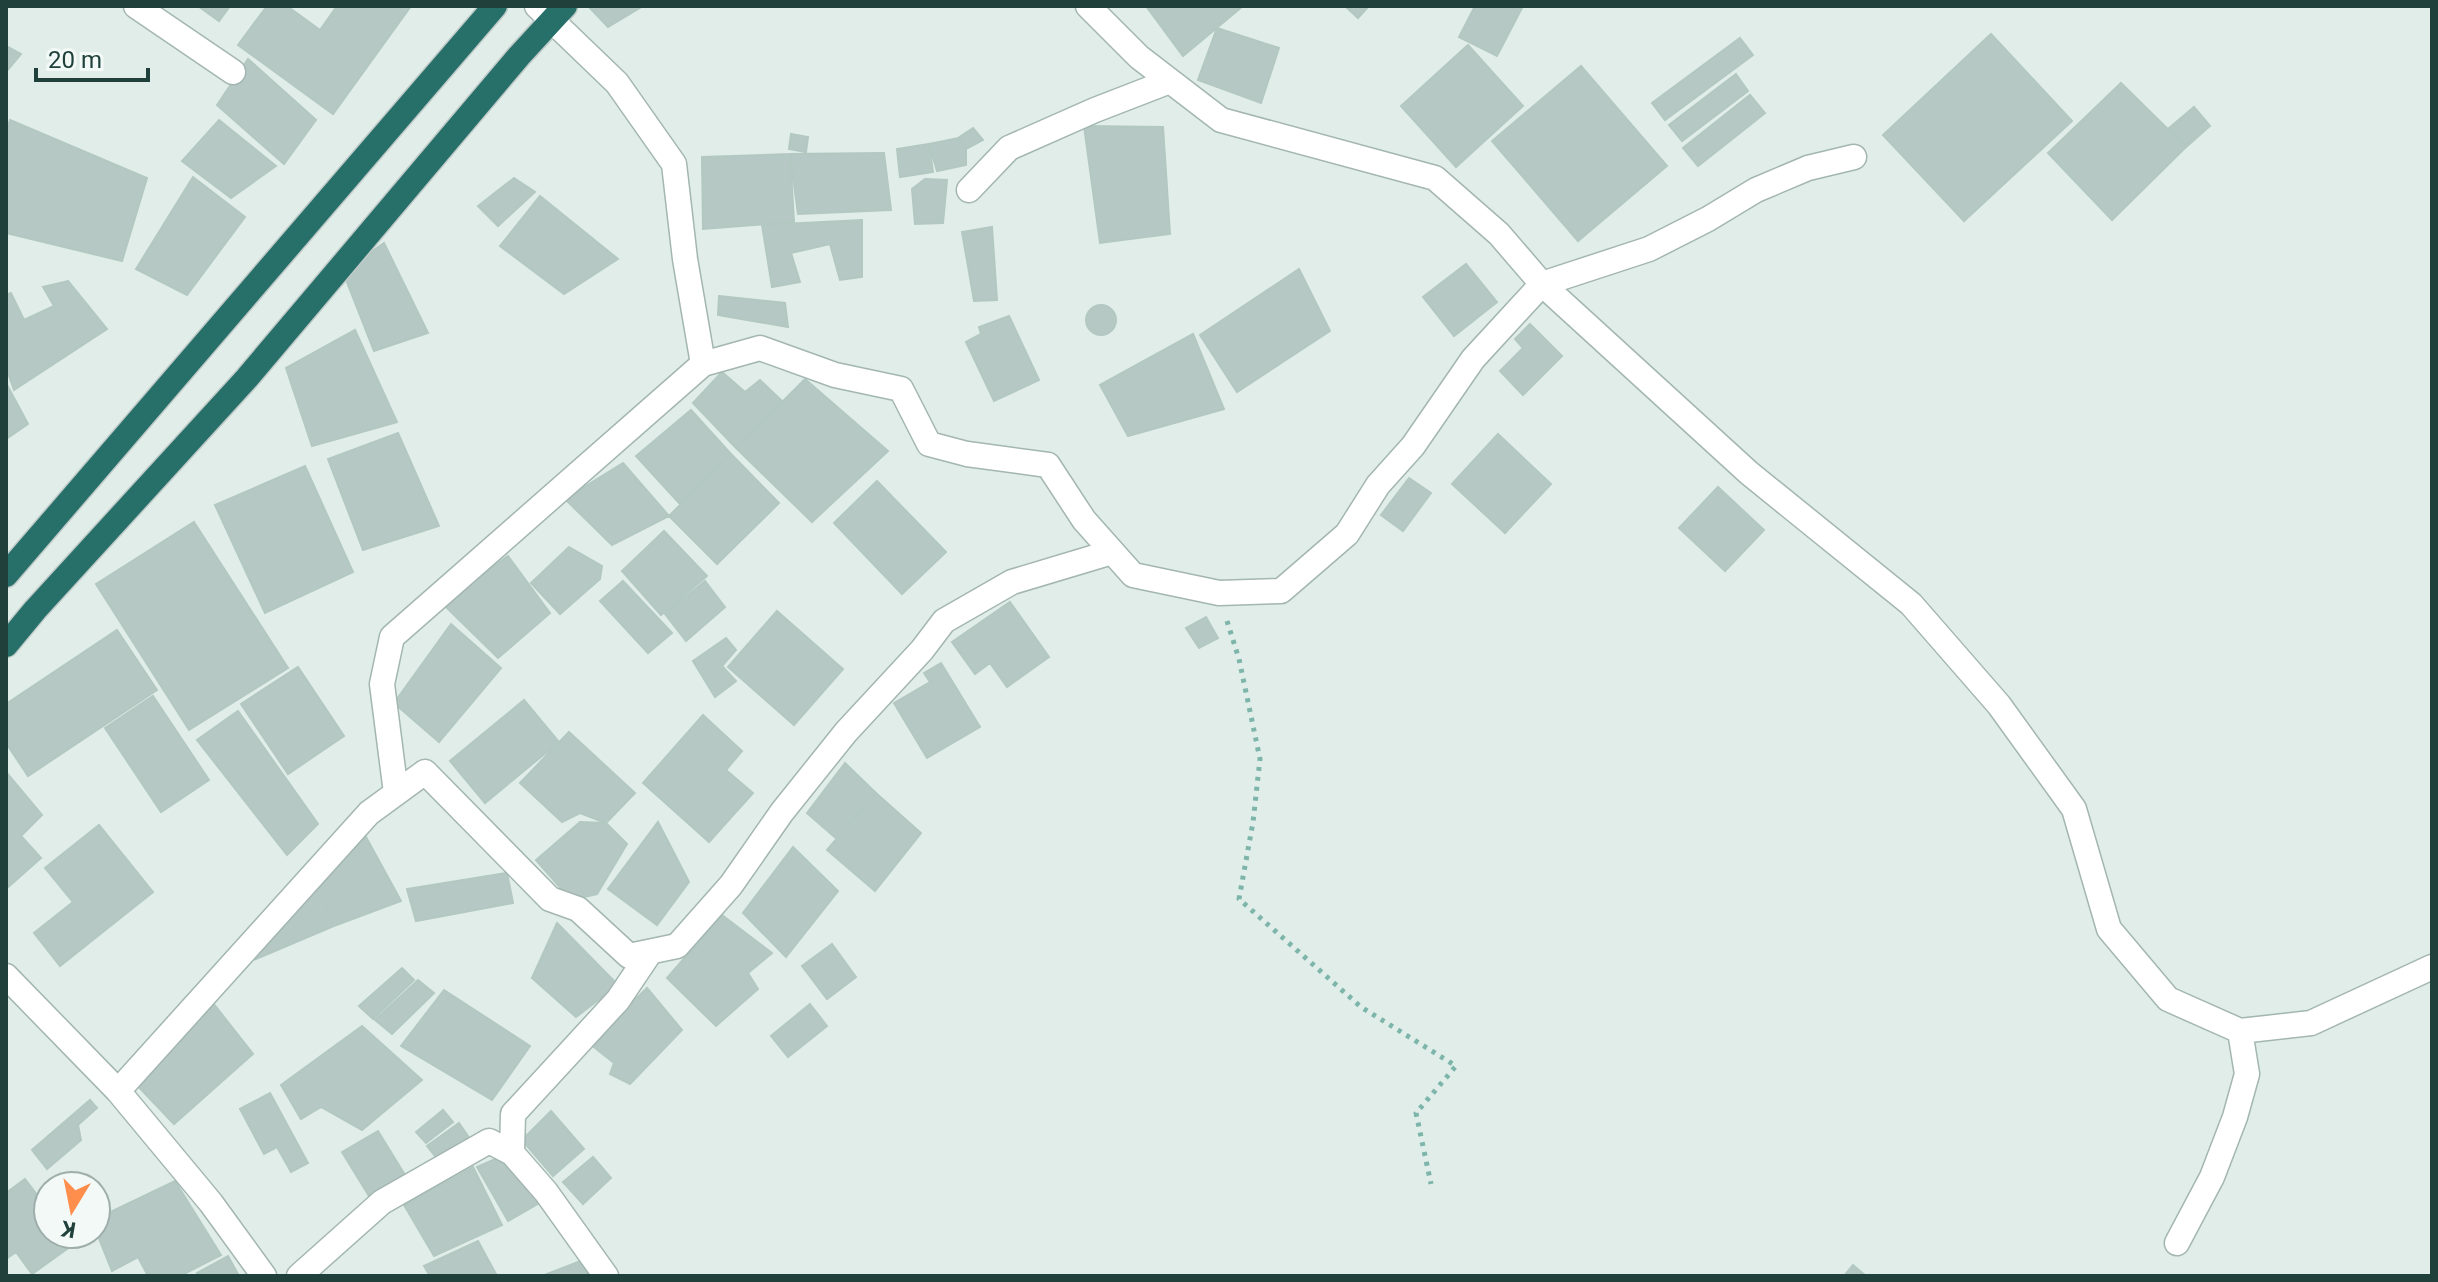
<svg xmlns="http://www.w3.org/2000/svg" width="2438" height="1282" viewBox="0 0 2438 1282" font-family="Roboto,sans-serif">
	<style>
		.building { fill: #b6c8c3; stroke: #b2c8c1; stroke-width: 2 }
		.lines { fill: none; stroke-linecap: round; stroke-linejoin: round }
		.street-casing { stroke: #a3b6b1; stroke-width: 27 }
		.highway-casing { stroke: #c0cac8; stroke-width: 27 }
		.path { stroke: #7db5aa; stroke-width: 5; stroke-dasharray: 4 6; stroke-linecap: butt }
		.street { stroke: #fff; stroke-width: 24 }
		.highway { stroke: #27706a; stroke-width: 24 }
	</style>
	<rect width="100%" height="100%" fill="#e1ede9"/>
	<path class="building" d="M 198,6 L 230,6 L 219,21 Z
		M 267,6 L 287,6 L 320,30 L 337,6 L 411,6 L 333,114 L 238,45 Z
		M 588,6 L 643,6 L 608,27 Z
		M 1146,6 L 1243,6 L 1183,56 Z
		M 1345,6 L 1369,6 L 1358,18 Z
		M 1475,6 L 1523,6 L 1497,56 L 1459,37 Z
		M 1217,28 L 1279,48 L 1261,103 L 1198,80 Z
		M 1991,34 L 2072,121 L 1964,221 L 1883,135 Z
		M 1740,38 L 1753,55 L 1665,120 L 1652,103 Z
		M 1468,45 L 1523,106 L 1456,167 L 1401,106 Z
		M 6,46 L 21,54 L 6,72 Z
		M 248,59 L 316,120 L 284,164 L 217,105 Z
		M 1581,66 L 1667,166 L 1578,241 L 1492,141 Z
		M 1736,74 L 1748,91 L 1682,141 L 1669,125 Z
		M 2121,83 L 2186,147 L 2112,220 L 2048,153 Z
		M 1750,95 L 1765,113 L 1698,166 L 1683,148 Z
		M 2194,107 L 2210,126 L 2186,147 L 2169,128 Z
		M 10,120 L 147,178 L 122,261 L 6,233 L 6,133 Z
		M 219,120 L 276,166 L 231,198 L 182,161 Z
		M 1084,126 L 1163,127 L 1170,234 L 1100,243 Z
		M 973,128 L 983,140 L 966,149 L 958,138 Z
		M 791,134 L 808,137 L 806,152 L 789,149 Z
		M 958,138 L 966,149 L 966,165 L 937,171 L 929,144 Z
		M 929,144 L 933,172 L 900,177 L 897,149 Z
		M 884,153 L 891,210 L 798,214 L 790,154 Z
		M 790,154 L 794,222 L 703,229 L 702,157 Z
		M 193,177 L 245,217 L 187,295 L 136,269 Z
		M 514,178 L 535,192 L 498,226 L 478,206 Z
		M 925,179 L 947,180 L 943,223 L 915,224 L 912,189 Z
		M 540,196 L 618,259 L 564,294 L 500,246 Z
		M 862,220 L 862,277 L 840,280 L 830,244 L 791,253 L 800,282 L 772,287 L 762,225 Z
		M 992,227 L 997,300 L 974,301 L 962,232 Z
		M 384,243 L 428,333 L 374,351 L 343,272 Z
		M 1466,264 L 1497,302 L 1454,336 L 1423,297 Z
		M 1299,269 L 1330,331 L 1237,392 L 1200,335 Z
		M 68,281 L 107,329 L 14,390 L 6,367 L 6,295 L 11,293 L 24,320 L 54,306 L 43,287 Z
		M 719,296 L 785,303 L 788,327 L 718,315 Z
		M1086 320a15 15 0 1 1 30 0a15 15 0 1 1-30 0Z
		M 1009,316 L 1039,380 L 994,401 L 966,342 L 981,334 L 979,327 Z
		M 1530,324 L 1562,356 L 1523,395 L 1500,371 L 1523,348 L 1515,339 Z
		M 355,330 L 397,422 L 312,446 L 286,368 Z
		M 1193,334 L 1224,409 L 1128,436 L 1100,385 Z
		M 722,372 L 745,392 L 760,380 L 782,401 L 736,448 L 693,403 Z
		M 805,379 L 888,451 L 812,522 L 736,448 Z
		M 6,383 L 28,424 L 6,439 Z
		M 691,410 L 731,454 L 680,504 L 636,456 Z
		M 398,433 L 439,526 L 363,550 L 328,459 Z
		M 1498,434 L 1551,484 L 1505,533 L 1452,484 Z
		M 731,454 L 779,503 L 717,564 L 669,516 Z
		M 623,463 L 669,516 L 612,545 L 565,499 Z
		M 305,466 L 353,572 L 265,613 L 215,505 Z
		M 1409,478 L 1431,493 L 1403,531 L 1381,515 Z
		M 877,481 L 946,552 L 902,594 L 834,523 Z
		M 1718,487 L 1764,530 L 1725,571 L 1679,528 Z
		M 194,522 L 288,668 L 189,730 L 96,584 Z
		M 664,531 L 707,576 L 661,615 L 622,571 Z
		M 569,547 L 602,566 L 600,579 L 560,614 L 531,583 Z
		M 508,556 L 550,613 L 498,658 L 442,603 Z
		M 623,581 L 672,633 L 648,653 L 600,601 Z
		M 705,581 L 725,607 L 686,641 L 665,614 Z
		M 1010,602 L 1049,657 L 1007,687 L 990,663 L 975,674 L 952,642 Z
		M 777,611 L 843,669 L 794,725 L 728,667 Z
		M 1206,617 L 1218,638 L 1199,648 L 1186,628 Z
		M 451,624 L 501,668 L 439,742 L 394,703 Z
		M 117,630 L 157,690 L 28,776 L 6,743 L 6,704 Z
		M 726,638 L 736,650 L 722,666 L 736,681 L 715,697 L 693,661 Z
		M 941,663 L 980,727 L 927,758 L 894,703 L 930,682 L 924,673 Z
		M 298,667 L 344,736 L 288,774 L 241,704 Z
		M 153,696 L 209,780 L 161,812 L 105,728 Z
		M 524,700 L 559,742 L 485,803 L 450,761 Z
		M 238,711 L 318,824 L 287,855 L 197,740 Z
		M 703,715 L 742,751 L 726,770 L 753,793 L 709,842 L 643,783 Z
		M 569,732 L 635,793 L 606,823 L 580,813 L 562,822 L 520,783 Z
		M 845,763 L 876,793 L 837,839 L 807,813 Z
		M 6,772 L 42,815 L 21,836 L 41,858 L 6,889 Z
		M 876,793 L 921,833 L 875,891 L 827,850 Z
		M 580,822 L 606,823 L 627,844 L 597,894 L 571,900 L 536,860 Z
		M 658,822 L 689,882 L 657,925 L 608,889 Z
		M 99,825 L 153,892 L 60,966 L 34,933 L 73,902 L 45,868 Z
		M 366,837 L 401,901 L 334,926 L 319,881 Z
		M 793,847 L 838,891 L 786,957 L 743,913 Z
		M 507,873 L 513,903 L 416,921 L 407,889 Z
		M 319,881 L 334,926 L 256,959 L 262,932 Z
		M 722,915 L 772,953 L 748,973 L 758,989 L 716,1026 L 667,978 Z
		M 557,923 L 618,985 L 576,1017 L 532,978 Z
		M 832,944 L 856,977 L 827,999 L 802,966 Z
		M 402,968 L 414,980 L 373,1019 L 359,1006 Z
		M 418,980 L 434,993 L 392,1034 L 375,1020 Z
		M 647,988 L 682,1030 L 630,1084 L 610,1074 L 614,1063 L 590,1044 Z
		M 444,990 L 530,1046 L 492,1100 L 401,1046 Z
		M 206,994 L 253,1054 L 174,1124 L 130,1078 Z
		M 810,1004 L 827,1026 L 788,1057 L 771,1036 Z
		M 362,1026 L 422,1080 L 362,1130 L 321,1107 L 301,1119 L 281,1085 Z
		M 270,1093 L 308,1163 L 291,1172 L 277,1147 L 264,1154 L 240,1109 Z
		M 90,1100 L 97,1108 L 78,1125 L 81,1140 L 47,1169 L 32,1150 Z
		M 443,1110 L 453,1122 L 426,1143 L 416,1132 Z
		M 551,1111 L 584,1149 L 553,1176 L 522,1140 Z
		M 459,1123 L 470,1139 L 438,1160 L 427,1146 Z
		M 378,1131 L 408,1180 L 372,1201 L 342,1152 Z
		M 500,1157 L 541,1202 L 508,1221 L 477,1167 Z
		M 593,1157 L 611,1178 L 583,1204 L 563,1182 Z
		M 473,1167 L 502,1225 L 434,1256 L 404,1205 Z
		M 25,1179 L 48,1209 L 48,1234 L 67,1234 L 74,1244 L 32,1274 L 16,1252 L 6,1259 L 6,1193 Z
		M 175,1181 L 221,1255 L 180,1276 L 148,1276 L 138,1257 L 112,1271 L 96,1231 L 96,1219 Z
		M 478,1241 L 497,1276 L 430,1276 L 424,1266 Z
		M 228,1256 L 239,1276 L 198,1276 L 197,1273 Z
		M 583,1260 L 588,1276 L 542,1276 Z
		M 1853,1265 L 1866,1276 L 1844,1276 Z"/>
	<g class="lines">
		<defs>
			<path id="street" d="M 136,6 L 233,72
				M 537,6 L 617,83 L 674,164 L 685,259 L 703,364 L 760,348 L 835,375 L 901,389 L 929,444 L 967,454 L 1048,465 L 1084,520 L 1133,575 L 1219,593 L 1281,591 L 1347,534 L 1378,485 L 1413,446 L 1473,359 L 1542,284 L 1649,249 L 1708,219 L 1756,190 L 1808,168 L 1854,157
				M 1088,6 L 1139,57 L 1221,120 L 1435,178 L 1499,234 L 1542,284 L 1749,473 L 1911,604 L 1999,705 L 2074,809 L 2109,929 L 2168,999 L 2240,1031 L 2311,1023 L 2432,967
				M 969,190 L 1009,148 L 1095,110 L 1170,81
				M 396,793 L 382,684 L 392,637 L 703,364
				M 6,976 L 118,1091 L 211,1203 L 264,1276
				M 118,1091 L 369,813 L 425,772 L 550,899 L 578,909 L 629,956 L 677,946 L 731,885 L 782,812 L 846,732 L 922,650 L 944,621 L 1012,582 L 1112,552
				M 512,1153 L 513,1114 L 618,1000 L 649,954
				M 2177,1243 L 2212,1177 L 2235,1117 L 2247,1074 L 2240,1031
				M 299,1276 L 382,1202 L 489,1141 L 512,1153 L 546,1192 L 606,1276"/>
			<path id="highway" d="M 6,575 L 495,6
				M 6,645 L 35,610 L 247,378 L 519,56 L 565,6"/>
		</defs>
		<use href="#street" class="street-casing"/>
		<use href="#highway" class="highway-casing"/>
		<path class="path" d="M 1227,621 L 1239,659 L 1260,759 L 1253,822 L 1239,899 L 1361,1007 L 1456,1066 L 1416,1113 L 1431,1184"/>
		<use href="#street" class="street"/>
		<use href="#highway" class="highway"/>
	</g>
	<rect width="2438" height="1282" fill="none" stroke="#1f403b" stroke-width="16"/>
	<g transform="translate(72 1210) rotate(190)"><circle r="38" fill="#f2f9f6" stroke="#9eafab" stroke-width="2"/>
	<path d="M0-6L14 30L0 20L-14 30Z" fill="#ff8e4d"/>
	<text y="-12" font-size="22" font-weight="bold" text-anchor="middle" fill="#1f403b">K</text>
	</g>
	<path d="M36 68v12h112v-12" fill="none" stroke="#1f403b" stroke-width="4"/>
	<text x="48" y="68" font-size="24" fill="#1f403b" stroke="#f2f9f6" stroke-width="6" paint-order="stroke">20 m</text>
</svg>
